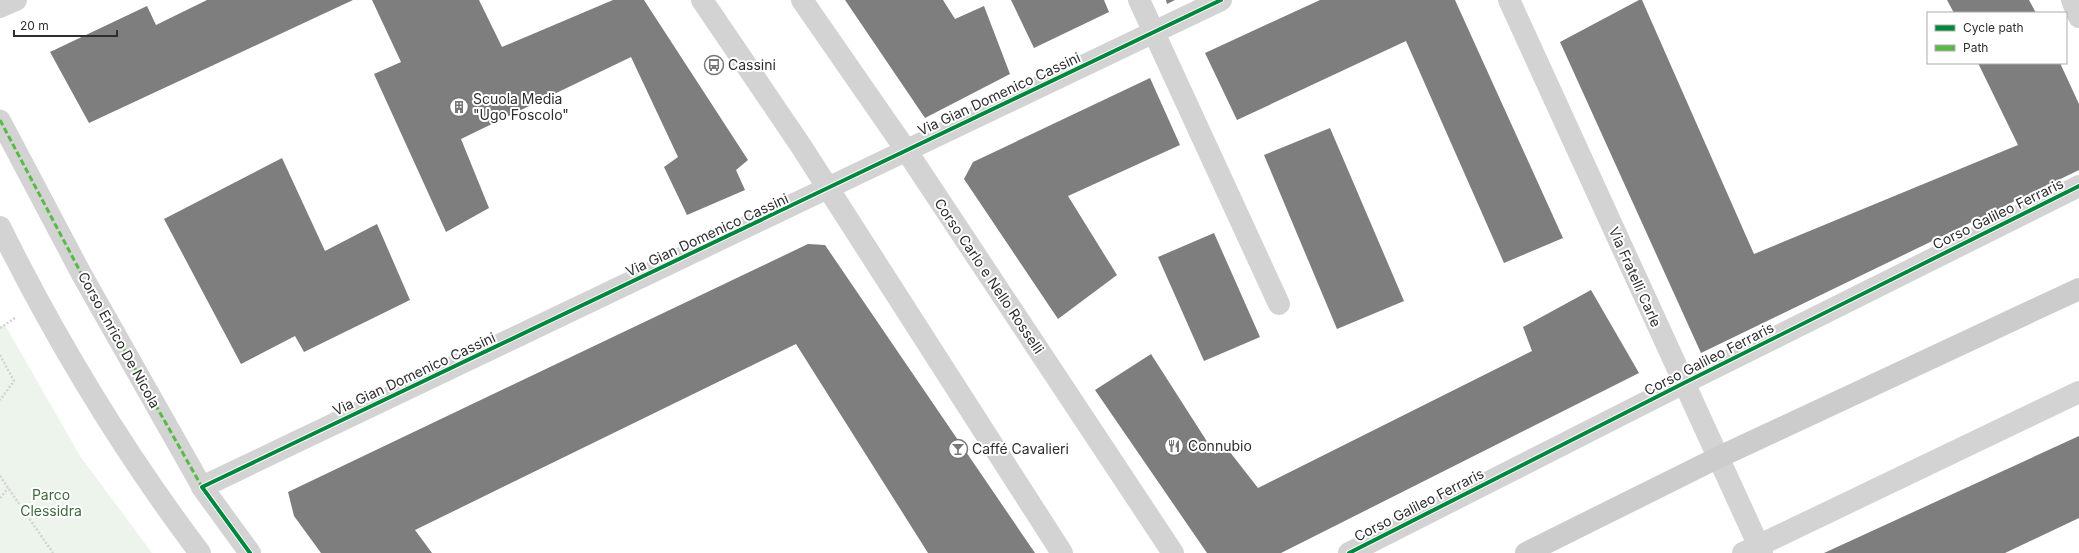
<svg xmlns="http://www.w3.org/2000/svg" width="2079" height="553" viewBox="0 0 2079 553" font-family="Inter,sans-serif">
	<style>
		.green { fill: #ecf4eb }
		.building { fill: #7e7e7e }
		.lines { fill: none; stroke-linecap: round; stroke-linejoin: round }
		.path { stroke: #d3d3d3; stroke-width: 2.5; stroke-dasharray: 2 2; stroke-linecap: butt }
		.pedestrian { stroke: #d3d3d3; stroke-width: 21 }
		.minor { stroke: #d3d3d3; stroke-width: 22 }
		.tertiary { stroke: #d3d3d3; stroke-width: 22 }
		.secondary { stroke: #ccc; stroke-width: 22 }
		.quiet { stroke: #58b947; stroke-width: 3; stroke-dasharray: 6 3; stroke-linecap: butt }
		.cycleway-casing { stroke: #fff; stroke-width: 6 }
		.cycleway { stroke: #00873e; stroke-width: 4 }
		.labels { text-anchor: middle; stroke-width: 4; stroke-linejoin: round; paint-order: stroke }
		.poi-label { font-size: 14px; fill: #2e2e2e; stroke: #fff; text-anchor: start }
		.street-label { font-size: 14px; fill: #2e2e2e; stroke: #fff }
		.park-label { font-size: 14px; fill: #3e6a3b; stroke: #fff }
	</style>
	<rect width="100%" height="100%" fill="#fff"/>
	<path class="green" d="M 5,325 L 80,456 L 152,553 L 0,553 L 0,327 Z"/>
	<path class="building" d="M 207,0 L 353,0 L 89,123 L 50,52 L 147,6 L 156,25 Z
		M 372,0 L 479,0 L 502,47 L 613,0 L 644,0 L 748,160 L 736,170 L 745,190 L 687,215 L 664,167 L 678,157 L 631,57 L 461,139 L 489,208 L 446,232 L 374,74 L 401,62 Z
		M 845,0 L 943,0 L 955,19 L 984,6 L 1010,74 L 925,118 Z
		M 1011,0 L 1104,0 L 1109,12 L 1034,48 Z
		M 1166,0 L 1175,0 L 1167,4 Z
		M 1320,0 L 1455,0 L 1563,238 L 1504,263 L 1406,41 L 1237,120 L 1205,53 Z
		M 1639,0 L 1642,0 L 1754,254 L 2018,145 L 1978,63 L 2060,63 L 2079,104 L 2079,170 L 1701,353 L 1560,42 Z
		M 1947,0 L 2029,0 L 2036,13 L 1954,13 Z
		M 1150,78 L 1180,145 L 1068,196 L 1117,275 L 1058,319 L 964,179 L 973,162 Z
		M 1330,128 L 1404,301 L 1337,329 L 1264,155 Z
		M 282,158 L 325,251 L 377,224 L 410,300 L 304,352 L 295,336 L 241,364 L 164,219 Z
		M 1214,233 L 1260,337 L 1204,361 L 1158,257 Z
		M 808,244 L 825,245 L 1035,553 L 928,553 L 796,344 L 415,530 L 432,553 L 321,553 L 294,516 L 288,492 Z
		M 1591,290 L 1639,373 L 1281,553 L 1207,553 L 1095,390 L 1151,354 L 1215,454 L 1226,447 L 1258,488 L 1532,351 L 1523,327 Z
		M 2079,436 L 2079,518 L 2005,553 L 1824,553 Z"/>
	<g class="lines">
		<path class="path" d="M 0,328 L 15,318
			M 0,355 L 14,381 L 0,400
			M 0,476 L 53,553
			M 0,498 L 8,488"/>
		<path class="pedestrian" d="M 0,120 L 82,275 L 202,487"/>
		<path class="minor" d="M 1139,0 L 1279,304
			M 1509,0 L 1762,553
			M 2072,0 L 2079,17
			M 0,7 L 16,0
			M 250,553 L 202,487 L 1221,0
			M 1349,553 L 1684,383 L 2079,186
			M 1743,553 L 2079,392"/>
		<path class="tertiary" d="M 702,0 L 801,146 L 1062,553
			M 802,0 L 906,150 L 1173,553
			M 0,227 C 57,342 123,451 200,553"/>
		<path class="secondary" d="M 1526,553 L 1717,458 L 2079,289"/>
		<path class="quiet" d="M 0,120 L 82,275 L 202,487"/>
		<defs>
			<path id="cycleway" d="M 250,553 L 202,487 L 1221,0
				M 1349,553 L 1684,383 L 2079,186"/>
		</defs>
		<use href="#cycleway" class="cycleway-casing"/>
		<use href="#cycleway" class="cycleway"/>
	</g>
	<defs>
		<symbol id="bus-ring" viewBox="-11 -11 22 22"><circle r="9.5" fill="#fff" stroke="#777" stroke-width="1.5"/><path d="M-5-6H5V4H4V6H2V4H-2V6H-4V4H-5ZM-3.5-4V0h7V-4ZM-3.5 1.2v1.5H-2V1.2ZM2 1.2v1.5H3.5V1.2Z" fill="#777"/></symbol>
		<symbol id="building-ring" viewBox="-11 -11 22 22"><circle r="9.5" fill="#fff" stroke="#777" stroke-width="1.5"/><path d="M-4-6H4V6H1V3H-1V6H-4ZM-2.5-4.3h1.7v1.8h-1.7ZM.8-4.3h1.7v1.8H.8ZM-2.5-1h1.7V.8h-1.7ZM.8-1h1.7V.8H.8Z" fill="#777"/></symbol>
		<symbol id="restaurant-ring" viewBox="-11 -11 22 22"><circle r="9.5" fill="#fff" stroke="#777" stroke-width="1.5"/><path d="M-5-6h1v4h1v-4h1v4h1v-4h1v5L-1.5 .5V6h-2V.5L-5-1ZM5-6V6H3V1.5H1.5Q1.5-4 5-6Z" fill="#777"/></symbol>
		<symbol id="bar-ring" viewBox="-11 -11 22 22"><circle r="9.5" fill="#fff" stroke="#777" stroke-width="1.5"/><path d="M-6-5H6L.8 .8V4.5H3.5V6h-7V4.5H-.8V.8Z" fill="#777"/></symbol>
	</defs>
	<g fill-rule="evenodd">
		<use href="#bus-ring" x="703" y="54" width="22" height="22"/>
		<use href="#building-ring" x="448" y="96" width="22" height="22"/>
		<use href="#restaurant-ring" x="1163" y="435" width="22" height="22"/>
		<use href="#bar-ring" x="947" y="438" width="22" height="22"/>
	</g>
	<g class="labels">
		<g class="poi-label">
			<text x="728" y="70">Cassini</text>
			<text x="473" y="104">Scuola Media<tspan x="473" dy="16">"Ugo Foscolo"</tspan></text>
			<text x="1188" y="451">Connubio</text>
			<text x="972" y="454">Caffé Cavalieri</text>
		</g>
		<g class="street-label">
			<text transform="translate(999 94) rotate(-25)" y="5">Via Gian Domenico Cassini</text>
			<text transform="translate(1998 214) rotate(-26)" y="5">Corso Galileo Ferraris</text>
			<text transform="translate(707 235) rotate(-25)" y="5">Via Gian Domenico Cassini</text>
			<text transform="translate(989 276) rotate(56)" y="5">Corso Carlo e Nello Rosselli</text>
			<text transform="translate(1635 277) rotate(66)" y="5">Via Fratelli Carle</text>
			<text transform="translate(119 340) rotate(61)" y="5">Corso Enrico De Nicola</text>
			<text transform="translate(1709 359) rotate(-27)" y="5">Corso Galileo Ferraris</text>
			<text transform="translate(414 374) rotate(-25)" y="5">Via Gian Domenico Cassini</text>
			<text transform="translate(1419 505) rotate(-27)" y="5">Corso Galileo Ferraris</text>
		</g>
		<g class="park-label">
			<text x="51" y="500">Parco<tspan x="51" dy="16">Clessidra</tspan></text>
		</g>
	</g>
	<rect x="1927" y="12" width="140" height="52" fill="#ffffff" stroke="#ababab"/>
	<rect x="1935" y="25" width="20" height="6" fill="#00873e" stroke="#ababab"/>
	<text x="1963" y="32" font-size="12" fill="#2e2e2e">Cycle path</text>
	<rect x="1935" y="45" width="20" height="6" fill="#58b947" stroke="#ababab"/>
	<text x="1963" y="52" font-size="12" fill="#2e2e2e">Path</text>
	<path d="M14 30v6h103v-6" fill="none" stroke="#2e2e2e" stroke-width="2"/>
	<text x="20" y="30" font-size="12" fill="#2e2e2e" stroke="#ffffff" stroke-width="3" paint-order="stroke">20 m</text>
</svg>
